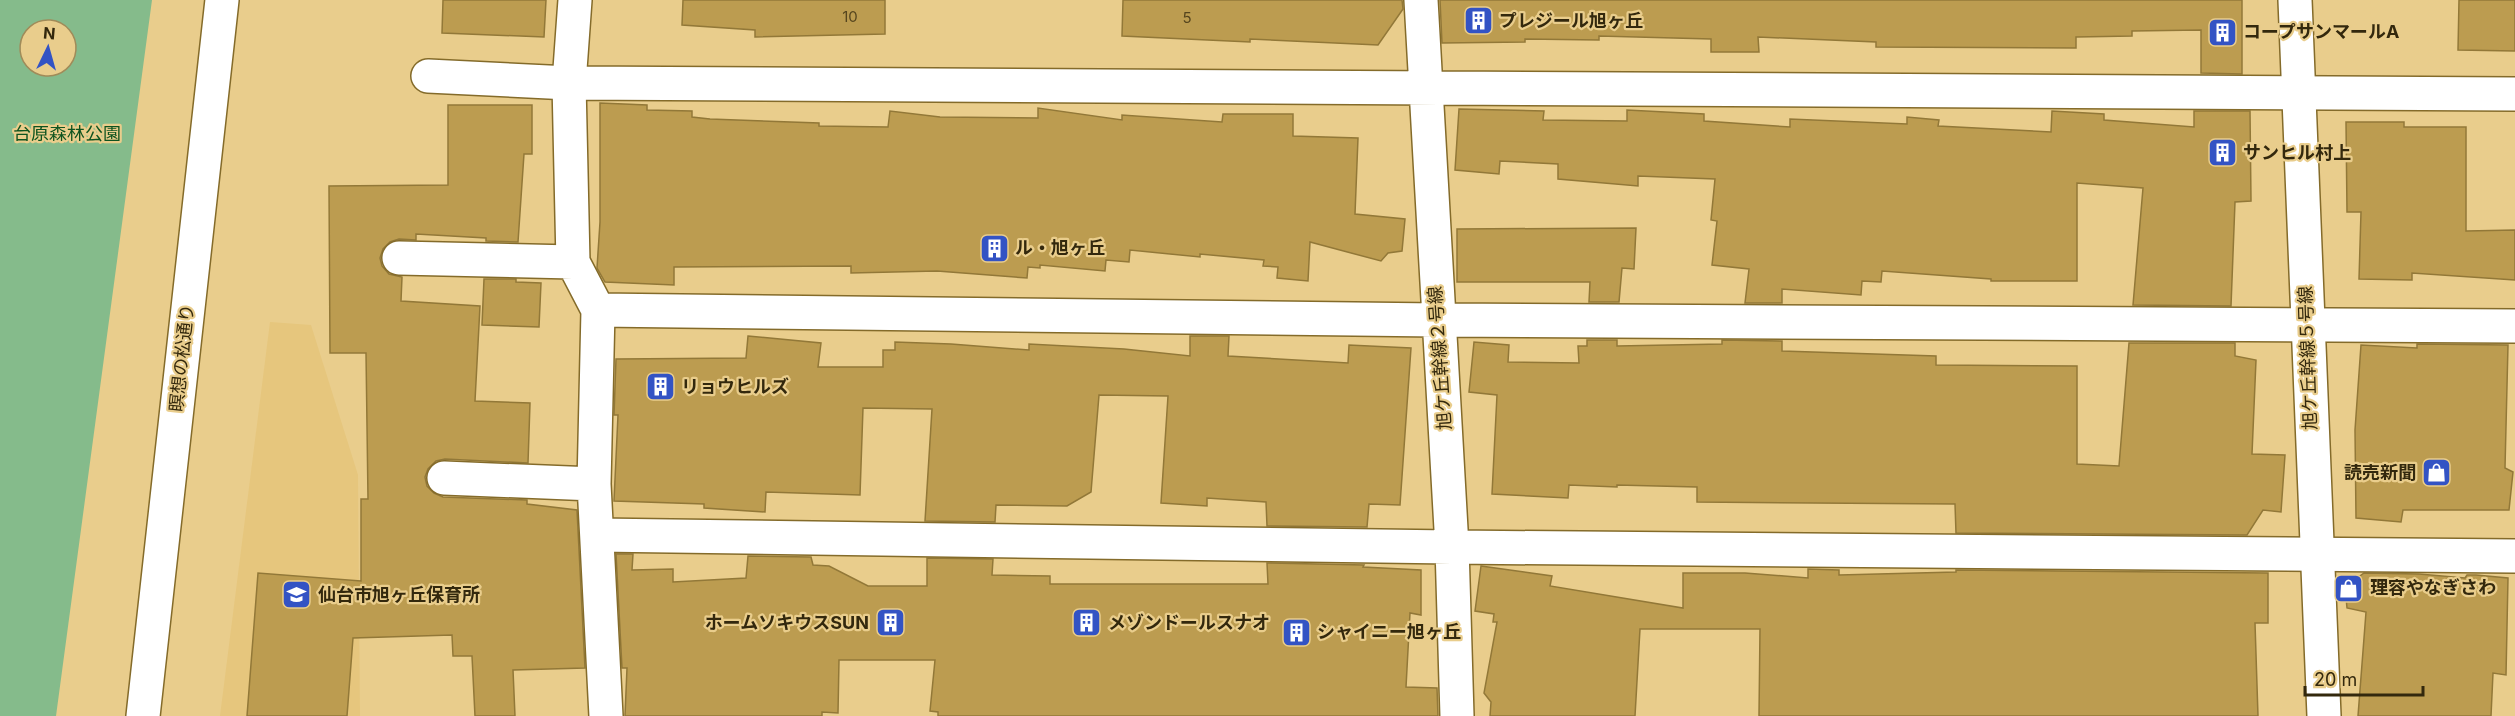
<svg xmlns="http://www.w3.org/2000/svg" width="2515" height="716" viewBox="0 0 2515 716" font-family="Inter,'Noto Sans JP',sans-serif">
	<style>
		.built { fill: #e6c67d }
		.green { fill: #85bb8b; fill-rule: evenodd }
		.building { fill: #bc9c50; stroke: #927838; stroke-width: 1.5 }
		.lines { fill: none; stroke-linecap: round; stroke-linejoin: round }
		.street-casing { stroke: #846b2a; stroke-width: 36 }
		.secondary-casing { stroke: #846b2a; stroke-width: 36 }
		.street { stroke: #fff; stroke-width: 33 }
		.secondary { stroke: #fff; stroke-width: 33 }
		.labels { text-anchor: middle; stroke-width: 4.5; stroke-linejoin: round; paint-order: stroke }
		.number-label { font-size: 15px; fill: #55451e }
		.poi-label { font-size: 18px; font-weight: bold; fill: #33280d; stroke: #e9cd8c; text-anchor: start }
		.park-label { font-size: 18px; fill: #0e531f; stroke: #e9cd8c }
		.street-label { font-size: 18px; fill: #33280d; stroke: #e9cd8c }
	</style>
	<rect width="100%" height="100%" fill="#e9cd8c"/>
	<path class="built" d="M 270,322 L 311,325 L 358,475 L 360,716 L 220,716 Z"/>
	<path class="green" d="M 0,0 L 152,0 L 56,716 L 0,716 ZM 30,30 L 66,30 L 66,66 L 30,66 Z"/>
	<path class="building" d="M 443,0 L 546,0 L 544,37 L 442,33 Z
		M 683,0 L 885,0 L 885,34 L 755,37 L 755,30 L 682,25 Z
		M 1123,0 L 1402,0 L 1403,9 L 1378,45 L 1250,39 L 1250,42 L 1122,36 Z
		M 1440,0 L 2242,0 L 2242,74 L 2201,73 L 2201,30 L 2132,31 L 2132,36 L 2076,37 L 2076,48 L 1876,47 L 1876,42 L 1758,37 L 1759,52 L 1711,52 L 1711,39 L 1599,36 L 1599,40 L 1525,39 L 1525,42 L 1442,43 Z
		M 2459,0 L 2515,0 L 2515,51 L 2458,50 Z
		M 600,103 L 647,105 L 647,110 L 692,111 L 692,117 L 710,119 L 819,123 L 819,126 L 888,127 L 890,111 L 940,117 L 1038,118 L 1038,108 L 1122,120 L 1122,115 L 1222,122 L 1223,114 L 1293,114 L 1293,136 L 1358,138 L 1355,214 L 1405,219 L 1402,251 L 1388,253 L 1381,261 L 1310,242 L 1308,281 L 1277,278 L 1278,267 L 1263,266 L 1264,260 L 1200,254 L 1200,257 L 1130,250 L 1129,262 L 1106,260 L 1105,271 L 1040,265 L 1040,268 L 1028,267 L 1027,278 L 937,271 L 851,273 L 851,266 L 674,267 L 674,285 L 605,282 L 597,268 L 600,222 Z
		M 448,105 L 532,105 L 532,154 L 524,154 L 518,242 L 486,241 L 486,238 L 416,234 L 416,240 L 399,239 L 390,242 L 383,249 L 380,258 L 382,266 L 389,274 L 402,277 L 401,301 L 480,306 L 475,401 L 530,403 L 528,463 L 445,459 L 436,461 L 428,469 L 425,477 L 427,486 L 434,493 L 443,497 L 527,500 L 527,504 L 577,510 L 585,668 L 513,670 L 515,716 L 475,716 L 472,656 L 453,656 L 452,635 L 353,638 L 347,716 L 247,716 L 258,573 L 361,581 L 361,499 L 368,499 L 366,353 L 330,353 L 329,186 L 448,185 Z
		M 1459,109 L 1544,111 L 1543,120 L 1627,121 L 1627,110 L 1704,114 L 1704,121 L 1790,127 L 1790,119 L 1907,124 L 1907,117 L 1939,120 L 1938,126 L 2051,132 L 2052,111 L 2104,114 L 2104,120 L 2194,127 L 2194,111 L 2250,111 L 2251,201 L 2235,202 L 2231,306 L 2133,305 L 2143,188 L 2077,183 L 2077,281 L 1991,281 L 1991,279 L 1882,271 L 1881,282 L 1862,281 L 1861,295 L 1782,289 L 1782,303 L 1745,303 L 1749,269 L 1712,265 L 1717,221 L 1711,220 L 1715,179 L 1638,176 L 1638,186 L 1558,179 L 1558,164 L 1500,161 L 1499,174 L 1455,170 Z
		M 2346,122 L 2404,122 L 2404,127 L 2466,127 L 2466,231 L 2515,230 L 2515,280 L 2412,273 L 2412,280 L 2359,279 L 2361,212 L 2347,212 Z
		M 1636,228 L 1634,269 L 1622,268 L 1619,302 L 1589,302 L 1590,282 L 1457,282 L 1457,229 Z
		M 484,279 L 516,279 L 516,282 L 541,283 L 539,327 L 482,325 Z
		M 748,336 L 821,343 L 818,367 L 883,367 L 883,350 L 895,350 L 895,342 L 951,344 L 1029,350 L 1029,344 L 1124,349 L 1190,356 L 1190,336 L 1229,336 L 1228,356 L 1348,363 L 1349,345 L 1411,348 L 1400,505 L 1369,504 L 1367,527 L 1267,526 L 1266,502 L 1207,498 L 1207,506 L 1161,503 L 1168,396 L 1099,395 L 1091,492 L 1067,506 L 996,505 L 995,522 L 925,521 L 932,409 L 863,408 L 860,495 L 766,492 L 765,512 L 704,508 L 704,504 L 614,501 L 618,415 L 614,415 L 616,359 L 746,358 Z
		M 1587,340 L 1617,340 L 1617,346 L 1722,344 L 1722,340 L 1782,341 L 1782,351 L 1936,356 L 1936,365 L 2077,366 L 2077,464 L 2119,466 L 2129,343 L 2235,343 L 2235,356 L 2256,360 L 2252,454 L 2285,455 L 2281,512 L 2263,510 L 2247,535 L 1956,533 L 1955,504 L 1697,502 L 1697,487 L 1617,485 L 1617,487 L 1569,485 L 1568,498 L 1492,494 L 1497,395 L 1469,392 L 1474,342 L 1509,345 L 1508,362 L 1579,363 L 1578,346 L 1587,346 Z
		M 2417,344 L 2508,345 L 2505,468 L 2513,472 L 2509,510 L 2403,510 L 2401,522 L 2356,518 L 2355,430 L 2361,345 L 2417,348 Z
		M 616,554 L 633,554 L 632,570 L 673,569 L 673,582 L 746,578 L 748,556 L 811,557 L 813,565 L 829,566 L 868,586 L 927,586 L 927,558 L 993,559 L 992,575 L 1050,576 L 1050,584 L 1268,584 L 1267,563 L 1364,565 L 1363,567 L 1421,570 L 1421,615 L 1410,613 L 1406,687 L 1437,688 L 1438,716 L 938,716 L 938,712 L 930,711 L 935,660 L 839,660 L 838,713 L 822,712 L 822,716 L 625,716 L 627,668 L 622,668 Z
		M 1481,566 L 1552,576 L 1550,586 L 1683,608 L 1683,573 L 1745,573 L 1808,578 L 1808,569 L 1839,570 L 1839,575 L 1956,572 L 1956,570 L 2268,573 L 2268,623 L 2255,623 L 2258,716 L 1759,716 L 1760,629 L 1640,629 L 1635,716 L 1490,716 L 1491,702 L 1484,693 L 1497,622 L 1493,622 L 1494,614 L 1475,611 Z
		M 2364,573 L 2419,574 L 2465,578 L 2467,575 L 2476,575 L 2508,578 L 2506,675 L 2493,673 L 2491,716 L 2358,716 L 2366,612 L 2347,608 L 2345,587 Z"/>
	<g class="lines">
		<defs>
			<path id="street" d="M 575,0 L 569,83 L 573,262 L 598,310 L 594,484 L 606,716
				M 1421,0 L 1452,547 L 1457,716
				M 428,76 L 569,83 L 2515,94
				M 399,258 L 573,262
				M 598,310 L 1438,320 L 2515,326
				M 444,478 L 594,484
				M 597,535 L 1452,547 L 2515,556"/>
			<path id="secondary" d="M 2295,0 L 2324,716
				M 143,716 L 222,0"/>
		</defs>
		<use href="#street" class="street-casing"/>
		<use href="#secondary" class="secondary-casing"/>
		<use href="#street" class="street"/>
		<use href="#secondary" class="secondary"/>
	</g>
	<defs>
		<symbol id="building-square" viewBox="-11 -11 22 22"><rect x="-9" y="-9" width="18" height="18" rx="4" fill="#3353c4" stroke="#e9cd8c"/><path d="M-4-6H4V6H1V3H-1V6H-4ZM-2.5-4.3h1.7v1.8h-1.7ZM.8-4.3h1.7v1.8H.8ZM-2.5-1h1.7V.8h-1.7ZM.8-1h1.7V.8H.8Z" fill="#fff"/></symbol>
		<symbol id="shop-square" viewBox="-11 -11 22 22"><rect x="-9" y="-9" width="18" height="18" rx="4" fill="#3353c4" stroke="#e9cd8c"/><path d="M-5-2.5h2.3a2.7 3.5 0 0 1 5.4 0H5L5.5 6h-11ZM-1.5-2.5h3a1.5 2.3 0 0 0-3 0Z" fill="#fff"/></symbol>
		<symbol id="school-square" viewBox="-11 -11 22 22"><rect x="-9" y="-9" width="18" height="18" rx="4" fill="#3353c4" stroke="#e9cd8c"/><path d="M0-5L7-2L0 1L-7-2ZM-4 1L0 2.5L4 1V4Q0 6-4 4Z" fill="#fff"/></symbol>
	</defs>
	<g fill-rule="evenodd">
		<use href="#building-square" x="1462" y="4" width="33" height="33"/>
		<use href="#building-square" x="2206" y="16" width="33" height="33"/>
		<use href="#building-square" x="2206" y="136" width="33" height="33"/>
		<use href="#building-square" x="978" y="232" width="33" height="33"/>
		<use href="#building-square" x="644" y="370" width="33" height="33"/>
		<use href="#shop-square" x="2420" y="456" width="33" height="33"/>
		<use href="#shop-square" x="2332" y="572" width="33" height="33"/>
		<use href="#school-square" x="280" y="578" width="33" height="33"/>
		<use href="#building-square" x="874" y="606" width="33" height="33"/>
		<use href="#building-square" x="1070" y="606" width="33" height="33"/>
		<use href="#building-square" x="1280" y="616" width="33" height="33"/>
	</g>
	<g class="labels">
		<g class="number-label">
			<text x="850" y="22">10</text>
			<text x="1187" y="23">5</text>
		</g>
		<g class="poi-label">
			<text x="1499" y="27">プレジール旭ヶ丘</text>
			<text x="2243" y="38">コープサンマールA</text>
			<text x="2243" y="159">サンヒル村上</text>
			<text x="1015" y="254">ル・旭ヶ丘</text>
			<text x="681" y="393">リョウヒルズ</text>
			<text x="2416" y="479" text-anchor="end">読売新聞</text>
			<text x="2370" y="594">理容やなぎさわ</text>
			<text x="318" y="601">仙台市旭ヶ丘保育所</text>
			<text x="869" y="629" text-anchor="end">ホームソキウスSUN</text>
			<text x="1108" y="629">メゾンドールスナオ</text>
			<text x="1317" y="638">シャイニー旭ヶ丘</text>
		</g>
		<g class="park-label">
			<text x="67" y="140">台原森林公園</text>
		</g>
		<g class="street-label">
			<text transform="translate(182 358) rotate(-84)" y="6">瞑想の松通り</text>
			<text transform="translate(1440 358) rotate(-94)" y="6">旭ケ丘幹線２号線</text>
			<text transform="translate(2308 358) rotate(-92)" y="6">旭ケ丘幹線５号線</text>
		</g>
	</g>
	<g transform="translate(48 48) rotate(5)"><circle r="28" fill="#e9cd8c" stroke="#a08b59" stroke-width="1.5"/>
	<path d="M0-4.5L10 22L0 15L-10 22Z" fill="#3353c4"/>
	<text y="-9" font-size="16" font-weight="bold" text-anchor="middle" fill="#33280d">N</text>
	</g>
	<path d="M2305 686v9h118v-9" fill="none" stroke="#33280d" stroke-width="3"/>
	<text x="2314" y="686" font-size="18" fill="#33280d" stroke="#e9cd8c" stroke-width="4.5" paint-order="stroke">20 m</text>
</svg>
